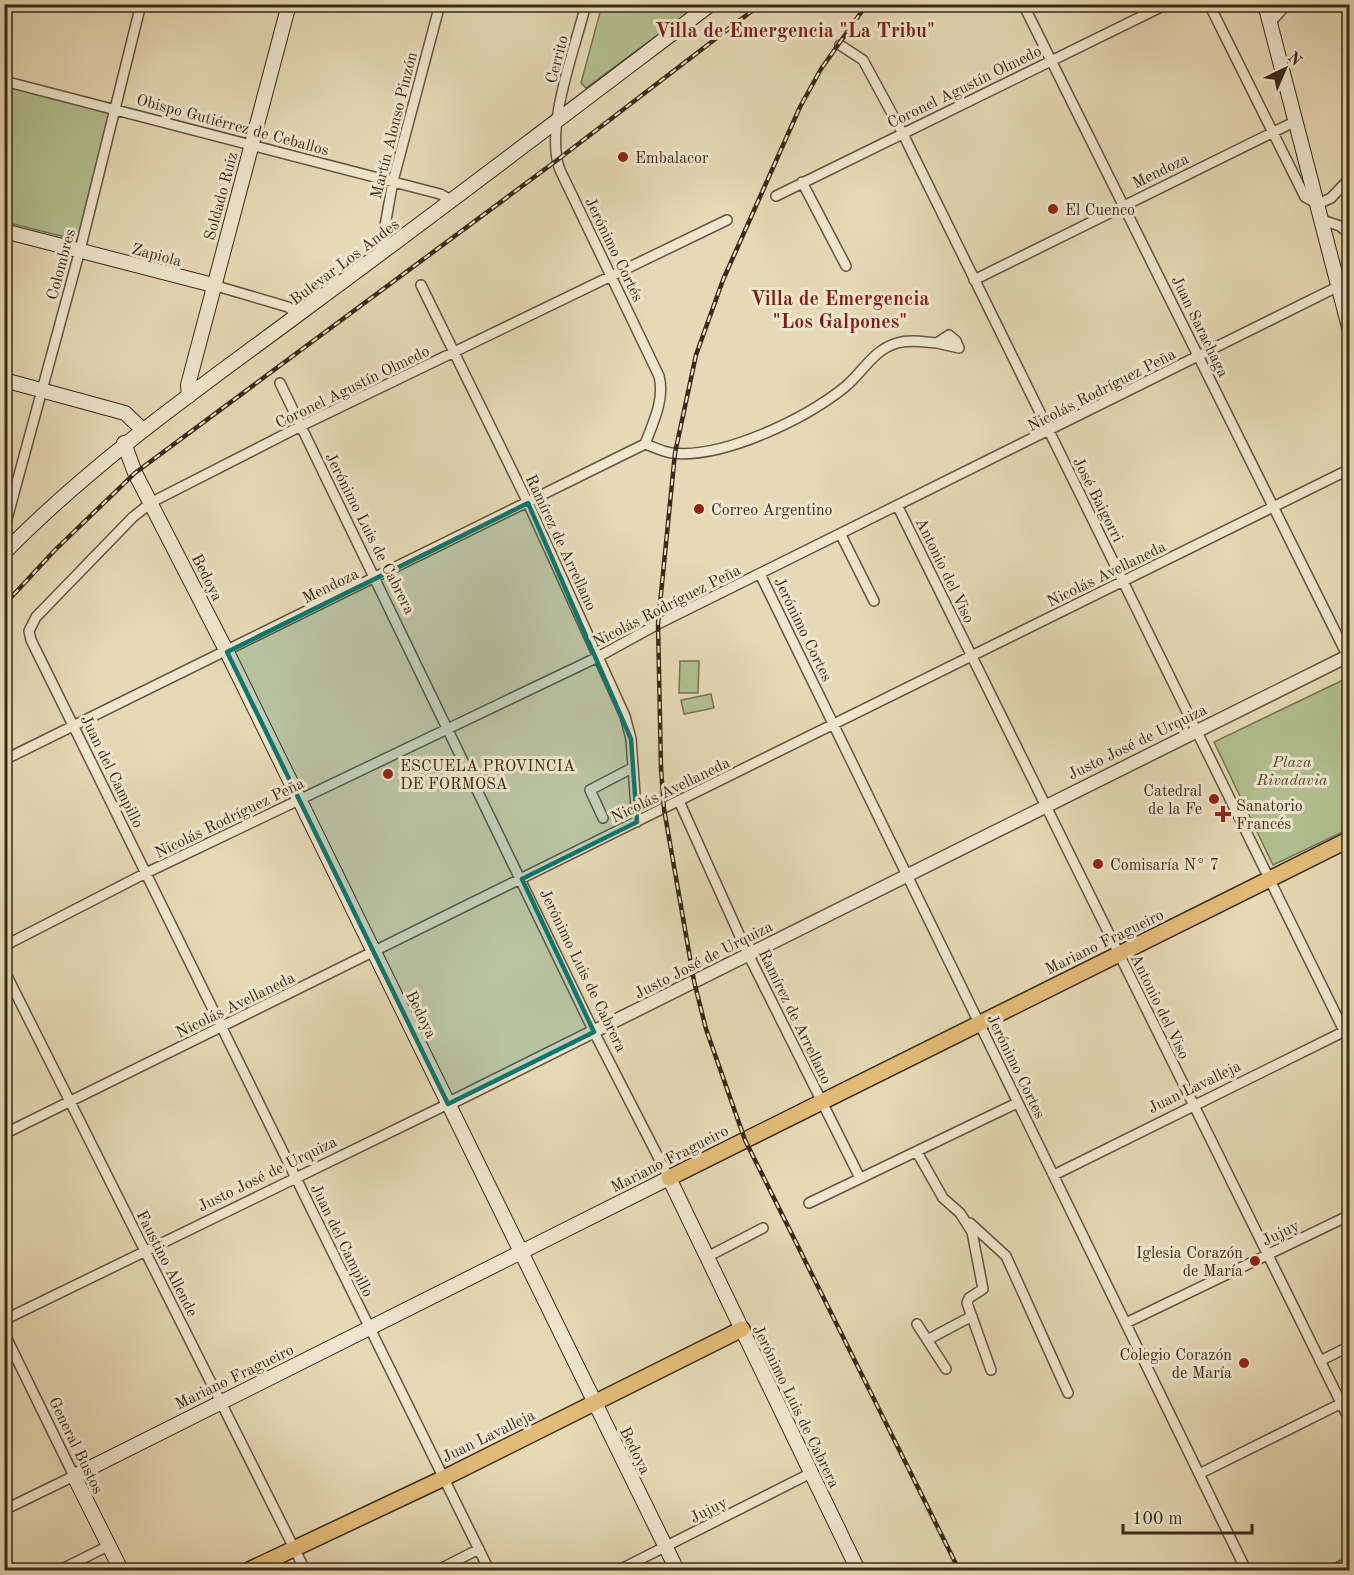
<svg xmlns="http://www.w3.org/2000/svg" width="1354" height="1575" viewBox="0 0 1354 1575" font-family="'Old Standard TT',serif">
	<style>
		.park { fill: #b2c090; stroke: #767554; stroke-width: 1.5 }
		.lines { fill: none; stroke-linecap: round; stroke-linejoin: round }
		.minor-casing { stroke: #65563e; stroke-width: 12 }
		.tertiary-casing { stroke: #65563e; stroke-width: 15 }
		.secondary-casing { stroke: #3a2a17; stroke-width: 16 }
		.primary-casing { stroke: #3a2a17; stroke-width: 18 }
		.minor { stroke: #efe6cf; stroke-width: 9 }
		.tertiary { stroke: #efe6cf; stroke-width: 12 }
		.secondary { stroke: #efe6cf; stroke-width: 14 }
		.primary { stroke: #e3bc7a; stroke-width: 15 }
		.rail-casing { stroke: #3a2a17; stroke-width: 4.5 }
		.rail { stroke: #efe6cf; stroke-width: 2; stroke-dasharray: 7; stroke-linecap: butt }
		.marked { fill: #0f766e; fill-opacity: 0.2; stroke: #0f766e; stroke-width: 4.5; stroke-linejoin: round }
		.poi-dot { fill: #8f2418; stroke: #efe6cf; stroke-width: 2 }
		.labels { text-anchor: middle; stroke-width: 6; stroke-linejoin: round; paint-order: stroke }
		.street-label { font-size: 16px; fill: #3a2a17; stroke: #efe6cf }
		.poi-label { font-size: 16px; fill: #3a2a17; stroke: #efe6cf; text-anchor: start }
		.park-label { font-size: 16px; font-style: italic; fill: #52482f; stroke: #efe6cf }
		.quarter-label { font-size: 20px; font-weight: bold; fill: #7a1f14; stroke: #efe6cf }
	</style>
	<rect width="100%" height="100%" fill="#e6d9b5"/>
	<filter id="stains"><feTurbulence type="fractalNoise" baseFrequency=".00333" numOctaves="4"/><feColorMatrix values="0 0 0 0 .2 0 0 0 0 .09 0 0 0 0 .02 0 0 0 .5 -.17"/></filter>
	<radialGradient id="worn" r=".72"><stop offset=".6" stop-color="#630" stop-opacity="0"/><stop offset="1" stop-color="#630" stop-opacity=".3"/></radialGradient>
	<path class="park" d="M 602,5 L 602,4 L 698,5 L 586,88 L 581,83 Z
		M 4,85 L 111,112 L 77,240 L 5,222 Z
		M 680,661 L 699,661 L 698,693 L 679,693 Z
		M 1345,679 L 1350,688 L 1349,829 L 1273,865 L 1214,742 Z
		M 711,694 L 714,708 L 684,714 L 681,700 Z"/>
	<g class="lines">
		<defs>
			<path id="minor" d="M 1023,4 L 1350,661
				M 1209,4 L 1305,197 L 1318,204 L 1331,198 L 1350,178
				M 1270,23 L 1287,4
				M 840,45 L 863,60 L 902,132 L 1350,1043
				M 4,81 L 440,194 L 453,201
				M 802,182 L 846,266
				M 776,196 L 1167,4
				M 1322,220 L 1340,226 L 1350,235
				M 380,254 L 393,181 L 440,4
				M 974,280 L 1296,121
				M 213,285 L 288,307 L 298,315
				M 421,285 L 528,503 L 625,716 L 631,739 L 637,822
				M 280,383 L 594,1032 L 669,1178
				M 645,444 C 654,447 663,452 672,453 C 723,459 805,419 845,387 C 863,372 873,350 897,343 C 910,339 924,342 937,343 L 949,335 L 956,341 L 959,348 L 937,343
				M 898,507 L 1350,1421
				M 4,530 L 80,250 L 141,4
				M 841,535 L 874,601
				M 760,574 L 1246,1570
				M 4,760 L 645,444 C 653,423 665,399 659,376 L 560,170 C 544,128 575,49 586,4
				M 679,801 L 748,954 L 860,1178
				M 603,818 L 590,790 L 632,768
				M 4,946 L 146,873 L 598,657 L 658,624 L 1339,286
				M 4,970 L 305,1570
				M 4,1134 L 1350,469
				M 917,1152 L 943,1198 L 960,1213 L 972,1232 L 983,1289 L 969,1298 L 967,1303 L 991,1370
				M 1054,1175 L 1347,1030
				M 809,1203 L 1017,1103
				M 970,1223 L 1006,1256 L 1068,1393
				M 707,1257 L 763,1228
				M 4,1320 L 448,1104
				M 1126,1323 L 1350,1215
				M 917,1324 L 946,1369
				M 4,1333 L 74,1476 L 4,1510
				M 927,1340 L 972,1316
				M 1320,1361 L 1350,1346
				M 1199,1474 L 1350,1399
				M 60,1570 L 108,1546
				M 438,1570 L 479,1549
				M 489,1570 L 31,640 L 29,631 L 36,617 L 133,517 L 152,502 L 299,427 L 727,220
				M 619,1570 L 811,1473
				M 1332,1570 L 1350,1562"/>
			<path id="tertiary" d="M 448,1104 L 1350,655"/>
			<path id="secondary" d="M 1265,4 L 1350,331
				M 4,231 L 213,285
				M 4,380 L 125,413 L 143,430
				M 189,396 L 188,385 L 289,4
				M 124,443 L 135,473 L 227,652 L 677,1570
				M 4,553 C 98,457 208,382 315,302 C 448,204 579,104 711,4
				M 121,1570 L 74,1476 L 669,1178 L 858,1570"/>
			<path id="primary" d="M 669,1178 L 1350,839
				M 249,1570 L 444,1478 L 742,1329"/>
		</defs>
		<use href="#minor" class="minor-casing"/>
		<use href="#tertiary" class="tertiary-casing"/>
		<use href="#secondary" class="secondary-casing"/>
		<use href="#primary" class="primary-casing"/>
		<use href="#minor" class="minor"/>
		<use href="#tertiary" class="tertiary"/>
		<use href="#secondary" class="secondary"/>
		<use href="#primary" class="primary"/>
		<defs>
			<path id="rail" d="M 867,4 L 821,69 L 800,107 L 723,280 L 696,355 L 675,453 L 658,624 L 661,768 L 664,809 L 694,981 L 706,1029 L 745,1140 L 959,1570
				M 4,605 L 55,550 L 135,473 L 556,161 L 761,4"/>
		</defs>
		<use href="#rail" class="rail-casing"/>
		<use href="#rail" class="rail"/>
	</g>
	<path class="marked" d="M 528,503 L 631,739 L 637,822 L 522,879 L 594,1032 L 448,1104 L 227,652 Z"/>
	<g class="poi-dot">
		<circle cx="623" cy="157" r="6"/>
		<circle cx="1053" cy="209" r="6"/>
		<circle cx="699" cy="509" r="6"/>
		<circle cx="388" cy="774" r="6"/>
		<circle cx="1214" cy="799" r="6"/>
		<path d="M1220 805h6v6h6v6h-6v6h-6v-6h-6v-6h6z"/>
		<circle cx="1098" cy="864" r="6"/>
		<circle cx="1255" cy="1261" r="6"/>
		<circle cx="1244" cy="1363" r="6"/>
	</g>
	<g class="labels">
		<g class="street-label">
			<text transform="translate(556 59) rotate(-75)" y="6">Cerrito</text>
			<text transform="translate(964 86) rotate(-26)" y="6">Coronel Agustín Olmedo</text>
			<text transform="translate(233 124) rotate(15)" y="6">Obispo Gutiérrez de Ceballos</text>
			<text transform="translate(393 125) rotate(-76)" y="6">Martín Alonso Pinzón</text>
			<text transform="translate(1160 170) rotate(-26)" y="6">Mendoza</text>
			<text transform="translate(220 196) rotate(-75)" y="6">Soldado Ruiz</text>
			<text transform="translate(615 249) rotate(64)" y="6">Jerónimo Cortés</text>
			<text transform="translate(157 254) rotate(15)" y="6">Zapiola</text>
			<text transform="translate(344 261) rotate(-37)" y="6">Bulevar Los Andes</text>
			<text transform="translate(60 264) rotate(-75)" y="6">Colombres</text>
			<text transform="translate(1201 326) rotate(64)" y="6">Juan Sarachaga</text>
			<text transform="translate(352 386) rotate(-26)" y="6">Coronel Agustín Olmedo</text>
			<text transform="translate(1101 389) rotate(-27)" y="6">Nicolás Rodríguez Peña</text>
			<text transform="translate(1099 499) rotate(63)" y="6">José Baigorri</text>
			<text transform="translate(371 533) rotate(63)" y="6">Jerónimo Luis de Cabrera</text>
			<text transform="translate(562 542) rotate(65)" y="6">Ramírez de Arrellano</text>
			<text transform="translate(946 570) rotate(64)" y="6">Antonio del Viso</text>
			<text transform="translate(1106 573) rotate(-26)" y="6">Nicolás Avellaneda</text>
			<text transform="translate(208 577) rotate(63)" y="6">Bedoya</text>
			<text transform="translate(330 585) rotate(-26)" y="6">Mendoza</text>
			<text transform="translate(666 605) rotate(-27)" y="6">Nicolás Rodríguez Peña</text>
			<text transform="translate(804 629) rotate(64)" y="6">Jerónimo Cortes</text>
			<text transform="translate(1137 741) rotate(-26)" y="6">Justo José de Urquiza</text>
			<text transform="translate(113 771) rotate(64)" y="6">Juan del Campillo</text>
			<text transform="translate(670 789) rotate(-26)" y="6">Nicolás Avellaneda</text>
			<text transform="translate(229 817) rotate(-26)" y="6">Nicolás Rodríguez Peña</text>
			<text transform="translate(1104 941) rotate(-26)" y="6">Mariano Fragueiro</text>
			<text transform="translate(703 959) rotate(-27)" y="6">Justo José de Urquiza</text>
			<text transform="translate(584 970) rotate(64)" y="6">Jerónimo Luis de Cabrera</text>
			<text transform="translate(235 1004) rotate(-26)" y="6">Nicolás Avellaneda</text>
			<text transform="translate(1161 1006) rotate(64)" y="6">Antonio del Viso</text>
			<text transform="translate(422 1014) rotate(64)" y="6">Bedoya</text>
			<text transform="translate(796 1016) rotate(64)" y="6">Ramírez de Arrellano</text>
			<text transform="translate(1017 1066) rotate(64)" y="6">Jerónimo Cortes</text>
			<text transform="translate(1194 1086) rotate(-26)" y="6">Juan Lavalleja</text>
			<text transform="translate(669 1158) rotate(-27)" y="6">Mariano Fragueiro</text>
			<text transform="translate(267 1173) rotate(-26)" y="6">Justo José de Urquiza</text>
			<text transform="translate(1280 1232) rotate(-26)" y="6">Jujuy</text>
			<text transform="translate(343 1240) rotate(64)" y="6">Juan del Campillo</text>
			<text transform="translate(168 1263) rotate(63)" y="6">Faustino Allende</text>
			<text transform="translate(234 1376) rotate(-26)" y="6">Mariano Fragueiro</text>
			<text transform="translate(797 1406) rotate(64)" y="6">Jerónimo Luis de Cabrera</text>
			<text transform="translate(488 1435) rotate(-26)" y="6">Juan Lavalleja</text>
			<text transform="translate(77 1445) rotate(64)" y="6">General Bustos</text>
			<text transform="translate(636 1450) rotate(64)" y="6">Bedoya</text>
			<text transform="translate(708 1509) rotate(-27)" y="6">Jujuy</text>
		</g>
		<g class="poi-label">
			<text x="635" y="163">Embalacor</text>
			<text x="1065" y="215">El Cuenco</text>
			<text x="711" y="515">Correo Argentino</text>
			<text x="400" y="771">ESCUELA PROVINCIA<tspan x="400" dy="18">DE FORMOSA</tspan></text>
			<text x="1202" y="796" text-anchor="end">Catedral<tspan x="1202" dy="18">de la Fe</tspan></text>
			<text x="1236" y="811">Sanatorio<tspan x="1236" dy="18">Francés</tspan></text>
			<text x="1110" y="870">Comisaría N° 7</text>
			<text x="1243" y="1258" text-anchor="end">Iglesia Corazón<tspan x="1243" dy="18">de María</tspan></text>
			<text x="1232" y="1360" text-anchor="end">Colegio Corazón<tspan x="1232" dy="18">de María</tspan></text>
		</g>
		<g class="park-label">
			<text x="1292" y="767">Plaza<tspan x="1292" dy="18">Rivadavia</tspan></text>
		</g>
		<g class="quarter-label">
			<text x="795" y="37">Villa de Emergencia "La Tribu"</text>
			<text x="840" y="305">Villa de Emergencia<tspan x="840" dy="23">"Los Galpones"</tspan></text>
		</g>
	</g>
	<rect width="1354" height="1575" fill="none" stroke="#e6d9b5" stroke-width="24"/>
	<rect x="6" y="6" width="1342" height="1563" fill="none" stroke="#3a2a17" stroke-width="3"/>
	<rect x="12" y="12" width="1330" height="1551" fill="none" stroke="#3a2a17" stroke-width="1.5"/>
	<g transform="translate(1285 69) rotate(44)" stroke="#efe6cf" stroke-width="4.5" paint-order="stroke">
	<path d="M0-4.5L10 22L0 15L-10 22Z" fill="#3a2a17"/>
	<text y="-9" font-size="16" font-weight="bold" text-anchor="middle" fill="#3a2a17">N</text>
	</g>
	<path d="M1123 1524v9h129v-9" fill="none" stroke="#3a2a17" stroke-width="3"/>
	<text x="1132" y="1524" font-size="18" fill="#3a2a17" stroke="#efe6cf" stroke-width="4.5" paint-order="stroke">100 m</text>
	<rect width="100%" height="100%" filter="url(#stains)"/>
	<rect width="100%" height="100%" fill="url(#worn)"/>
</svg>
